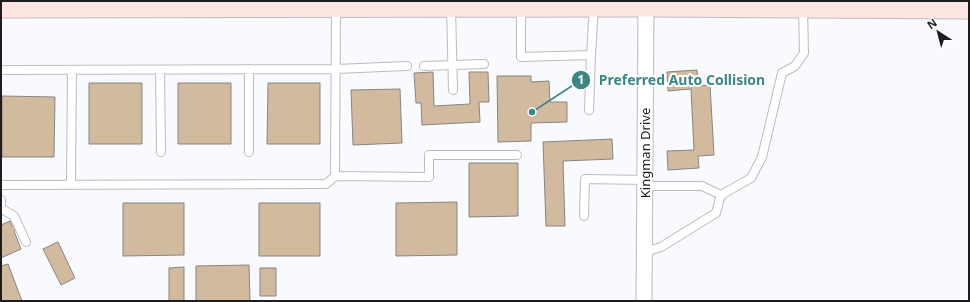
<svg xmlns="http://www.w3.org/2000/svg" width="970" height="302" viewBox="0 0 970 302" font-family="'Noto Sans',sans-serif">
	<style>
		.building { fill: #d2ba9f; stroke: #888581 }
		.lines { fill: none; stroke-linecap: round; stroke-linejoin: round }
		.lane-casing { stroke: #bbbcc1; stroke-width: 10 }
		.street-casing { stroke: #bbbcc1; stroke-width: 17 }
		.secondary-casing { stroke: #bbbcc1; stroke-width: 23 }
		.lane { stroke: #fff; stroke-width: 8 }
		.street { stroke: #fff; stroke-width: 15 }
		.secondary { stroke: #fee7e3; stroke-width: 21 }
		.labels { text-anchor: middle; stroke-width: 4; stroke-linejoin: round; paint-order: stroke }
		.street-label { font-size: 13px; fill: #1d1d1f; stroke: #fff }
		.leader { fill: none; stroke: #3d8686; stroke-width: 1.5 }
		.callout-dot { fill: #3d8686; stroke: #fff; stroke-width: 1.5 }
		.mark-label { font-size: 12px; text-anchor: middle; font-weight: bold; fill: #fff }
		.callout-label { font-size: 14px; text-anchor: middle; font-weight: bold; fill: #3d8686; stroke: #fff; stroke-width: 4; stroke-linejoin: round; paint-order: stroke }
	</style>
	<rect width="100%" height="100%" fill="#f8fafe"/>
	<path class="building" d="M 697,70 L 698,86 L 710,85 L 714,155 L 698,156 L 699,168 L 668,170 L 667,151 L 694,150 L 691,89 L 668,91 L 667,72 Z
		M 433,72 L 434,106 L 470,104 L 469,72 L 488,72 L 489,102 L 479,102 L 480,122 L 422,125 L 421,103 L 416,103 L 414,73 Z
		M 497,76 L 531,76 L 531,82 L 549,81 L 550,102 L 567,102 L 567,122 L 531,123 L 531,141 L 498,142 Z
		M 89,83 L 142,83 L 142,144 L 89,144 Z
		M 178,83 L 231,83 L 231,144 L 178,144 Z
		M 268,83 L 320,83 L 320,144 L 267,144 Z
		M 400,89 L 402,143 L 353,145 L 351,90 Z
		M 2,96 L 55,97 L 54,157 L 2,157 Z
		M 612,139 L 613,159 L 563,161 L 565,226 L 546,226 L 543,142 Z
		M 469,163 L 518,163 L 518,216 L 469,217 Z
		M 457,202 L 457,255 L 396,256 L 396,203 Z
		M 123,203 L 184,203 L 184,255 L 123,256 Z
		M 259,203 L 320,203 L 320,256 L 259,256 Z
		M 10,221 L 12,226 L 15,224 L 18,230 L 14,231 L 21,249 L 1,258 L 1,225 Z
		M 58,242 L 75,278 L 61,285 L 43,249 Z
		M 8,264 L 22,301 L 1,301 L 1,266 Z
		M 249,265 L 250,301 L 196,301 L 196,266 Z
		M 184,267 L 184,301 L 169,301 L 169,268 Z
		M 260,268 L 276,268 L 276,296 L 260,296 Z"/>
	<g class="lines">
		<defs>
			<path id="lane" d="M 451,7 L 453,90
				M 521,7 L 521,57 L 591,55 L 589,110
				M 591,55 L 594,6
				M 424,66 L 484,64
				M 249,69 L 249,152
				M 4,70 L 336,69 L 407,66
				M 160,70 L 161,152
				M 335,176 L 429,177 L 429,155 L 517,155
				M 1,185 L 326,184 L 335,176 L 336,7
				M 71,185 L 72,70
				M 645,186 L 702,186 L 721,195 L 751,178 L 762,157 L 782,73 L 795,66 L 804,53 L 803,8
				M 1,200 L 1,209
				M 2,209 L 14,216 L 26,242
				M 584,216 L 585,179 L 645,180
				M 645,252 L 661,247 L 716,213 L 721,195"/>
			<path id="street" d="M 644,301 L 646,6"/>
			<path id="secondary" d="M 1,7 L 646,6 L 969,8"/>
		</defs>
		<use href="#lane" class="lane-casing"/>
		<use href="#street" class="street-casing"/>
		<use href="#secondary" class="secondary-casing"/>
		<use href="#lane" class="lane"/>
		<use href="#street" class="street"/>
		<use href="#secondary" class="secondary"/>
	</g>
	<g class="labels">
		<g class="street-label">
			<text transform="translate(645 153) rotate(-90)" y="5">Kingman Drive</text>
		</g>
	</g>
	<path class="leader" d="M532 112L581 80"/>
	<g class="callout-dot">
		<circle cx="532" cy="112" r="4"/>
		<circle cx="581" cy="80" r="10"/>
	</g>
	<g class="mark-label">
		<text x="581" y="84">1</text>
	</g>
	<g class="callout-label">
		<text x="682" y="85">Preferred Auto Collision</text>
	</g>
	<rect width="970" height="302" fill="none" stroke="#1d1d1f" stroke-width="4"/>
	<g transform="translate(938 32) rotate(324)" stroke="#ffffff" stroke-width="3" paint-order="stroke">
	<path d="M0-3L7 15L0 10L-7 15Z" fill="#1d1d1f"/>
	<text y="-6" font-size="11" font-weight="bold" text-anchor="middle" fill="#1d1d1f">N</text>
	</g>
</svg>
